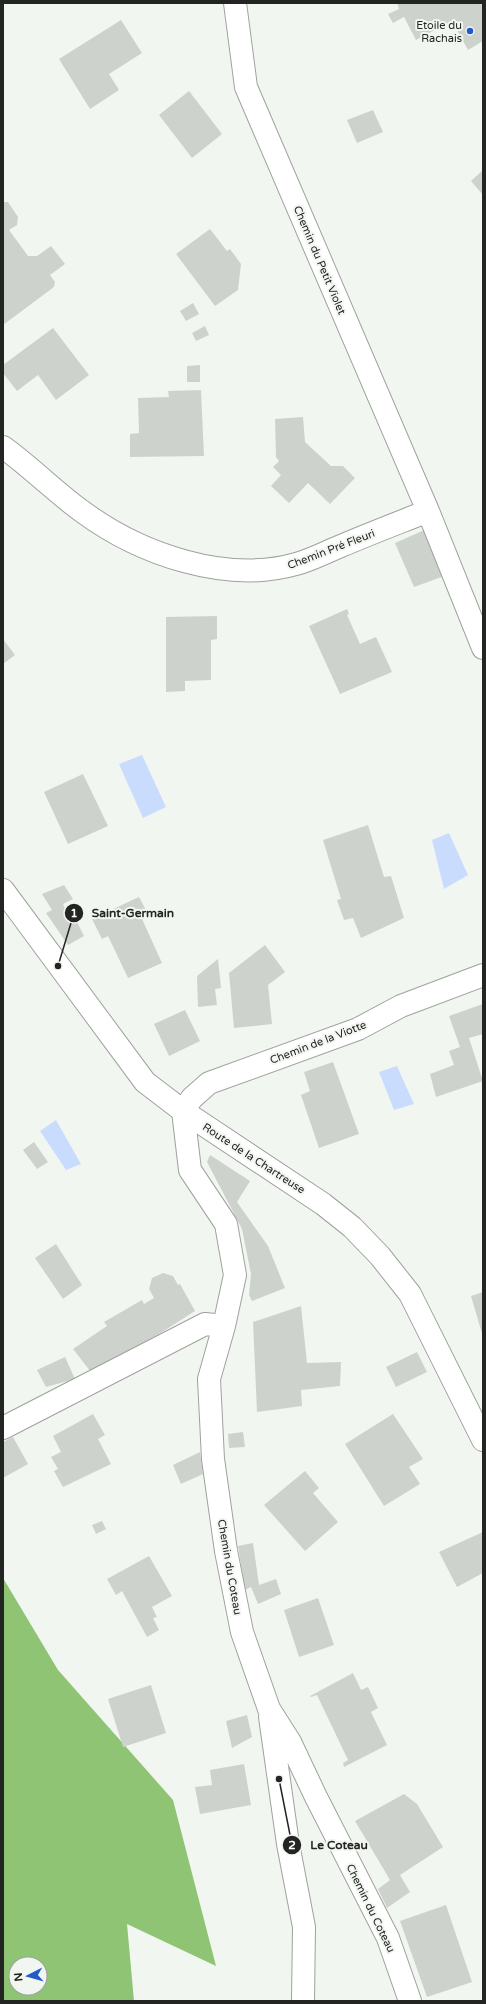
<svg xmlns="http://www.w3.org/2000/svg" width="486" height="2004" viewBox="0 0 486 2004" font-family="'Varela Round',sans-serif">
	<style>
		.forest { fill: #8ec474; fill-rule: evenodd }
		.water { fill: #cadcfd }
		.building { fill: #ced2cd }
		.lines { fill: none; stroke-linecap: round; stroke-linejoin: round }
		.minor-casing { stroke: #9ea29d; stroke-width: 24 }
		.major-casing { stroke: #9ea29d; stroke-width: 24 }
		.minor { stroke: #fff; stroke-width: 22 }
		.major { stroke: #fff; stroke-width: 22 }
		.poi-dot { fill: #235ac7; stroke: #f2f6f0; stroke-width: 1.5 }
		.labels { text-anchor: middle; stroke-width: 4; stroke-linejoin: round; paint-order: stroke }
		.poi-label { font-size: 11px; fill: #232523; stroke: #f2f6f0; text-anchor: end }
		.street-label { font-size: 11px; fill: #232523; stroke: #f2f6f0 }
		.leader { fill: none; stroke: #232523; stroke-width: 1.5 }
		.callout-dot { fill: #232523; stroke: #f2f6f0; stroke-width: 1.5 }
		.mark-label { font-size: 12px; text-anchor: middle; font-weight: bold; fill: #fff }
		.callout-label { font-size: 12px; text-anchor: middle; font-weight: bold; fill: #232523; stroke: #f2f6f0; stroke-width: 4; stroke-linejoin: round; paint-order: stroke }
	</style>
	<rect width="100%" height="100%" fill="#f2f6f0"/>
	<path class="forest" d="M 3,1578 L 58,1670 L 173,1800 L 216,1966 L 127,1924 L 134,2001 L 3,2001 ZM 16,1964 L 40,1964 L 40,1988 L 16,1988 Z"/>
	<path class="water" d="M 142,755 L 166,807 L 143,818 L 119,764 Z
		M 449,833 L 468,875 L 444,889 L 432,840 Z
		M 397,1066 L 414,1104 L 394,1110 L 379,1072 Z
		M 56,1120 L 81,1164 L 66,1170 L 40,1131 Z"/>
	<path class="building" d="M 397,3 L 483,3 L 483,41 L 468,50 L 452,21 L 416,40 L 404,17 L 393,23 L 388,14 L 399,9 Z
		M 121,20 L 142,53 L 109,74 L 119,90 L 90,109 L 59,59 Z
		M 189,91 L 222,134 L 192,158 L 159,115 Z
		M 373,110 L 383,132 L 357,143 L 347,120 Z
		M 483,170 L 483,195 L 471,181 Z
		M 3,202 L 8,202 L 18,217 L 17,225 L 9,230 L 28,256 L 37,256 L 51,246 L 65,264 L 50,275 L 55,282 L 54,287 L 3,325 Z
		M 210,229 L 227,251 L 230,249 L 241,264 L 238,290 L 215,306 L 176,254 Z
		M 193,303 L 199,314 L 186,321 L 180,311 Z
		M 205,326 L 209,335 L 196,341 L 192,333 Z
		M 53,328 L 89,375 L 56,400 L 38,375 L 17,391 L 3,373 L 3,365 Z
		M 200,365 L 200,382 L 187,382 L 187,366 Z
		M 201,390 L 204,456 L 130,457 L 130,434 L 139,433 L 138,398 L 169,397 L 168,391 Z
		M 303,417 L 305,442 L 331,466 L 343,466 L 355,478 L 330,504 L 308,483 L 289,503 L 271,486 L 281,475 L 273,467 L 279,461 L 276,457 L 275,419 Z
		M 429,528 L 447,575 L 414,587 L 395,543 Z
		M 347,609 L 349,614 L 347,615 L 360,644 L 376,637 L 392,672 L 340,694 L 309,626 Z
		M 217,616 L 217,639 L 211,640 L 211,680 L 185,681 L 185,691 L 166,692 L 166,617 Z
		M 3,639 L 15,655 L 3,664 Z
		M 83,774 L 108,826 L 68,844 L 44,792 Z
		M 368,825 L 384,877 L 391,876 L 404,918 L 361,938 L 353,918 L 344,920 L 337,900 L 341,899 L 323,840 Z
		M 64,885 L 73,899 L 63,904 L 69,917 L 73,914 L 84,936 L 68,945 L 46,913 L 52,910 L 42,894 Z
		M 139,897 L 149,916 L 142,919 L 162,963 L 128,978 L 108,936 L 102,939 L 92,919 Z
		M 265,945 L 285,972 L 268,985 L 272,1024 L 234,1028 L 229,973 Z
		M 218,959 L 221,988 L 215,989 L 217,1005 L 198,1007 L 197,976 Z
		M 483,1004 L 483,1034 L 469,1038 L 483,1081 L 436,1097 L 430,1074 L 454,1065 L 449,1051 L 460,1047 L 449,1016 Z
		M 185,1010 L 200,1041 L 169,1056 L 154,1024 Z
		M 333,1062 L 359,1134 L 319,1148 L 301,1095 L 310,1091 L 304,1072 Z
		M 34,1142 L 48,1162 L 37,1169 L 23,1150 Z
		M 210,1155 L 250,1181 L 237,1202 L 268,1246 L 285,1288 L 252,1301 L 249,1295 L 251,1274 L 242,1229 L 207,1162 Z
		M 56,1244 L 82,1285 L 63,1299 L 35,1258 Z
		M 163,1273 L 173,1276 L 178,1285 L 180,1284 L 195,1311 L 159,1334 L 91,1372 L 73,1349 L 107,1326 L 104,1322 L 142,1300 L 144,1304 L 154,1298 L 149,1289 L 152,1278 Z
		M 483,1292 L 483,1337 L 471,1296 Z
		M 301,1306 L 307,1363 L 341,1362 L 340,1386 L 301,1390 L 302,1406 L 257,1412 L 253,1322 Z
		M 417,1352 L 427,1372 L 396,1387 L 386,1367 Z
		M 65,1357 L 75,1379 L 46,1387 L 37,1370 Z
		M 93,1414 L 105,1435 L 98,1439 L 111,1464 L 63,1487 L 54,1471 L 58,1469 L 51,1457 L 61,1452 L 53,1436 Z
		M 393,1414 L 423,1459 L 409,1467 L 420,1484 L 384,1506 L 345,1444 Z
		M 243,1432 L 245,1447 L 229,1448 L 228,1434 Z
		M 13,1437 L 28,1464 L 3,1478 L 3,1442 Z
		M 200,1452 L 203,1474 L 181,1484 L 173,1465 Z
		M 305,1471 L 319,1488 L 313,1493 L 338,1522 L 305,1551 L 264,1505 Z
		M 102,1521 L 106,1529 L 96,1534 L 92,1525 Z
		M 483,1532 L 483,1573 L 457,1587 L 439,1552 Z
		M 253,1543 L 259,1585 L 276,1579 L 281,1594 L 258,1604 L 251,1587 L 245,1590 L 238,1546 Z
		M 149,1556 L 172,1596 L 152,1607 L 157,1617 L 153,1618 L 159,1630 L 147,1637 L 122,1591 L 116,1595 L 107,1579 Z
		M 318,1598 L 334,1645 L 299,1657 L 284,1610 Z
		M 353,1673 L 361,1690 L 368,1687 L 378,1708 L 371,1712 L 387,1745 L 344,1767 L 343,1763 L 348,1760 L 317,1695 L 311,1697 L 310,1696 Z
		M 151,1685 L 166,1733 L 123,1747 L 108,1699 Z
		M 247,1715 L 252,1737 L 232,1748 L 226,1721 Z
		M 244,1764 L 251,1805 L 200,1814 L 195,1787 L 212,1785 L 210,1770 Z
		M 404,1794 L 417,1804 L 443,1847 L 400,1875 L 410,1892 L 387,1908 L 378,1889 L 390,1880 L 355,1821 Z
		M 446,1905 L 472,1982 L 427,1997 L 400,1921 Z"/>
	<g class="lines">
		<defs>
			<path id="minor" d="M 235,3 L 246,87 L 428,511 L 483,648
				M 3,447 C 31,467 55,492 83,512 C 140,554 226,584 296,564 C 311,560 326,552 341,546 C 369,534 398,523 428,511
				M 3,1428 L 205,1324 L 224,1326
				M 270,1717 L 288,1844 L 304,1927 L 303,2001
				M 410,2001 L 388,1938 L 316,1797 L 290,1742 L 269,1709 L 242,1632 L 226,1551 L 213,1459 L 209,1379 L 224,1326 L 235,1275 L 226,1224 L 190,1170 L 183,1111 L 192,1098 L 209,1083 L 358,1029 L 401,1006 L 483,975"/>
			<path id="major" d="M 3,890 L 145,1082 L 183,1111 L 323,1204 L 352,1227 L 380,1256 L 410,1294 L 483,1440"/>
		</defs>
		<use href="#minor" class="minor-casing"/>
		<use href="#major" class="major-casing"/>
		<use href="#minor" class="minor"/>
		<use href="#major" class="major"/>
	</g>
	<circle class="poi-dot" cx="470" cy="31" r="4"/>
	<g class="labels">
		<g class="poi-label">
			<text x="462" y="29">Etoile du<tspan x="462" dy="13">Rachais</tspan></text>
		</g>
		<g class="street-label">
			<text transform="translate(320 260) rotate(67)" y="4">Chemin du Petit Violet</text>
			<text transform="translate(331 549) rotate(-21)" y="4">Chemin Pré Fleuri</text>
			<text transform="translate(318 1042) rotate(-21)" y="4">Chemin de la Viotte</text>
			<text transform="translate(254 1158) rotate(33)" y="4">Route de la Chartreuse</text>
			<text transform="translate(230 1567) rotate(80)" y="4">Chemin du Coteau</text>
			<text transform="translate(371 1908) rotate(64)" y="4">Chemin du Coteau</text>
		</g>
	</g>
	<path class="leader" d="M58 966L74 913M279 1779L292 1845"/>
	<g class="callout-dot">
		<circle cx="58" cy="966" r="4"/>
		<circle cx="279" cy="1779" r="4"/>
		<circle cx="74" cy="913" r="10"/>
		<circle cx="292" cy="1845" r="10"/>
	</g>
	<g class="mark-label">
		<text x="74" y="917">1</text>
		<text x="292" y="1849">2</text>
	</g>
	<g class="callout-label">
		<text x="133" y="917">Saint-Germain</text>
		<text x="339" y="1849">Le Coteau</text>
	</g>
	<rect width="486" height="2004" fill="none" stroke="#232523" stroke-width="8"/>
	<g transform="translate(28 1976) rotate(264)"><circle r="19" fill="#f2f6f0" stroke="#9fa29e"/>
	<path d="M0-3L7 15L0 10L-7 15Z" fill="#235ac7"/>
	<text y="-6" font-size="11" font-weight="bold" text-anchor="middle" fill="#232523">N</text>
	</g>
</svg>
